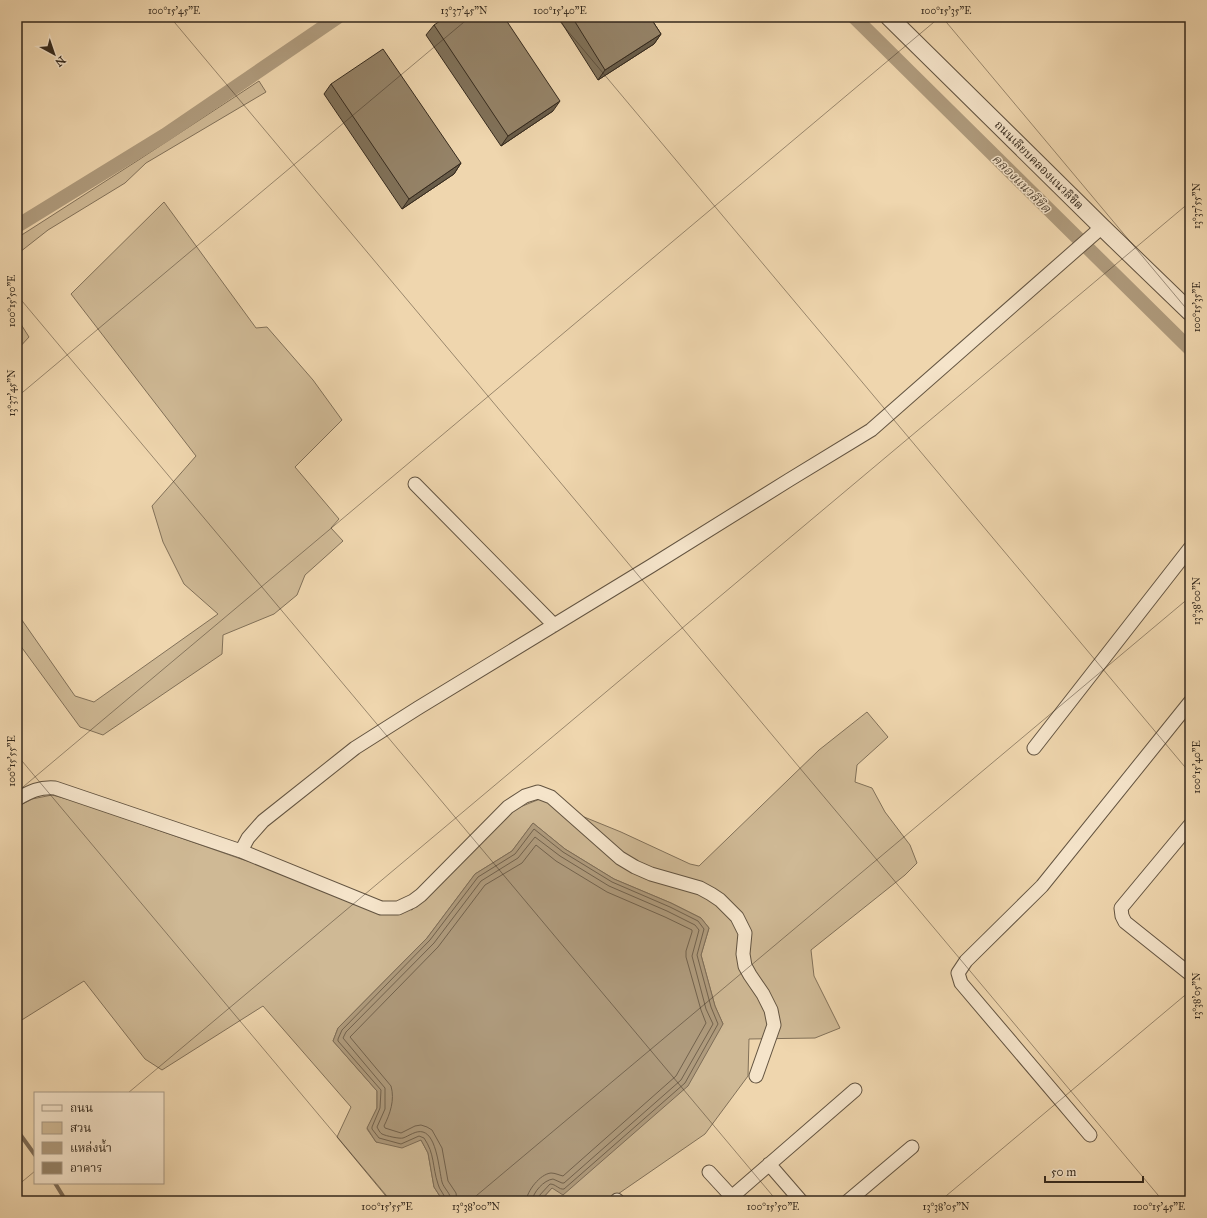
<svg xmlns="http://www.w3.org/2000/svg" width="1207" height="1218" viewBox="0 0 1207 1218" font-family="'IM FELL Great Primer','Noto Serif Thai',serif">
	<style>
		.green { fill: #cfb995; stroke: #827159 }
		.water { fill: #af9b7d; stroke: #7e6d57 }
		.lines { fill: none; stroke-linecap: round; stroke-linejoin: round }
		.shore { stroke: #72624d; stroke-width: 1 }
		.stream { stroke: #7e6d57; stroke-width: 4 }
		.canal { stroke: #af9b7d; stroke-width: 14 }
		.minor-casing { stroke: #635441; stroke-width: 15 }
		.tertiary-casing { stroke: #635441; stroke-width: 19 }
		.minor { stroke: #f5e4ca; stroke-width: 13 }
		.tertiary { stroke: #f5e4ca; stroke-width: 17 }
		.wall { fill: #807159; stroke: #34291d }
		.shaded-wall { fill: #685c49; stroke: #34291d }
		.building { fill: #958368; stroke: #34291d }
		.ticks { fill: none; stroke: #34291d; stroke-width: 1; stroke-opacity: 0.45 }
		.labels { text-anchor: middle; stroke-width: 3; stroke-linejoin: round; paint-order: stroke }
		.street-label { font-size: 12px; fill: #34291d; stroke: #f5e4ca }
		.water-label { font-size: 13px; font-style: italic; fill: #594b3a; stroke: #f5e4ca }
		.neatline { fill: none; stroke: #34291d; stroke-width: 1.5 }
		.ticks-label { font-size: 10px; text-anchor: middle; fill: #34291d }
	</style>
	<rect width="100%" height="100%" fill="#efd6ae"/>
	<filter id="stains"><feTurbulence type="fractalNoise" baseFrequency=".005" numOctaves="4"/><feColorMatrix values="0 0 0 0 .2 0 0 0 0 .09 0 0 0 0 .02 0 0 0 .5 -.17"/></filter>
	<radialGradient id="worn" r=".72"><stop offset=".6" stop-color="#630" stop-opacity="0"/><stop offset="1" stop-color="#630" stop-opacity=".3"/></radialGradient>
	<path class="green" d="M 259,81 L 266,92 L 146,163 L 125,183 L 48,230 L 20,252 L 21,276 L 17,280 L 17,238 L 140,159 Z
		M 164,202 L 256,328 L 267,327 L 313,380 L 342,420 L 295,467 L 339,519 L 331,528 L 343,541 L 305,575 L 297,595 L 274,614 L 223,635 L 222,654 L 103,735 L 80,727 L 17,641 L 17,613 L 75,696 L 94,702 L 218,614 L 184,584 L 163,542 L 152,506 L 196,456 L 71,294 Z
		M 17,318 L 29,337 L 17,350 Z
		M 867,712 L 888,737 L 857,765 L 855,782 L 872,788 L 885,812 L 910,845 L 917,863 L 905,875 L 811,950 L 814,976 L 840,1028 L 815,1038 L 749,1039 L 748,1076 L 705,1134 L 618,1194 L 607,1201 L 540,1201 L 552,1188 L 723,1024 L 715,1006 L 701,955 L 709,928 L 701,918 L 671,903 L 614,879 L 565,849 L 533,823 L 512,851 L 475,874 L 427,938 L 338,1028 L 333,1041 L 377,1091 L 377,1108 L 367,1129 L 376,1142 L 421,1140 L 428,1153 L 434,1187 L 443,1201 L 390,1201 L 337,1137 L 351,1107 L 263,1006 L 162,1070 L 145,1059 L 84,981 L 17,1023 L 17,807 L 32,799 L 52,795 L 75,801 L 241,859 L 412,910 L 510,811 L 540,799 L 621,832 L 690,864 L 699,866 L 819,750 Z"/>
	<path class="water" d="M 533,823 L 565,849 L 614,879 L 671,903 L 701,918 L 709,928 L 701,955 L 715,1006 L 723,1024 L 688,1086 L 563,1195 L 552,1188 L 540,1201 L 443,1201 L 434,1187 L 428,1153 L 421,1140 L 402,1148 L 376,1142 L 367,1128 L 377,1108 L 377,1091 L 333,1041 L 338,1028 L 427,938 L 475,874 L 512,851 Z"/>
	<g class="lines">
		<path class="shore" d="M 446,1201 C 445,1194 439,1190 438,1184 C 432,1166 435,1154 424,1138 L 419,1136 L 401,1144 L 379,1138 L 372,1129 L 372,1127 L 380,1108 L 381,1090 L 338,1041 L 338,1039 L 342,1030 L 430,940 L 478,877 L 515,854 L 534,829 L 563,852 L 612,882 L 670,907 L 698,921 L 704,929 L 697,955 L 711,1007 L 718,1024 L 685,1083 L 564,1189 C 559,1190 556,1184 550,1184 L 538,1197 L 537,1201
			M 451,1201 C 451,1193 444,1189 442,1182 C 439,1170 437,1136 423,1132 C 416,1130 409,1136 403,1138 C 400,1139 386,1136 382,1134 C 380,1133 378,1129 377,1127 L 385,1109 L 385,1088 L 343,1038 L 346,1032 L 434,943 L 481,881 L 518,858 L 535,837 L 560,856 L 609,886 L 667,911 L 695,925 L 699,930 L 692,956 L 706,1009 L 713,1024 L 681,1080 L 564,1183 L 562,1183 L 553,1179 C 544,1180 533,1192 532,1201
			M 457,1201 L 456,1193 L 448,1181 L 442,1148 L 432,1130 L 427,1127 L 421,1125 L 415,1126 L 401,1133 L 385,1128 L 384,1126 C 390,1114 395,1100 391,1086 L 350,1037 L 438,947 L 485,885 L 522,863 L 536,845 L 556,861 L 607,892 L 665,917 L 692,930 L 692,932 L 686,951 L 686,957 L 701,1010 L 706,1023 L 676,1076 L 563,1176 C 559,1175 555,1173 551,1173 C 540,1174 527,1191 526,1201"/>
		<path class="stream" d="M 17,1130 L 35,1155
			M 55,1183 L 66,1201"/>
		<path class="canal" d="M 854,17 L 1190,349
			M 17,226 L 165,135 L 338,17"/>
		<defs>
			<path id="minor" d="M 415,484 L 554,625
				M 1034,748 L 1190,548
				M 17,799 C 31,791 39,787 55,788 L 241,851 L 381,908 L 398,908 L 413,901 L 421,895 L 508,807 L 525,796 L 538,792 L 551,797 L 620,858 L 635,867 L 651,874 L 700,888 L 711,894 L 720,900 L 737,917 L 745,933 L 743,954 L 745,966 L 750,975 L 763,994 L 771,1010 L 774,1025 L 756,1076
				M 1190,825 L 1121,908 L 1122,916 L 1125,922 L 1190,974
				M 241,851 L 248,838 L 263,821 L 355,748 L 418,708 L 651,566 L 789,480 L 871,430 L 1102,227
				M 1090,1135 L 961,983 L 958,973 L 966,961 L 1042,886 L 1190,702
				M 769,1164 L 801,1201
				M 709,1172 L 732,1197
				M 617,1200 L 618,1201
				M 727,1201 L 855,1090
				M 848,1201 L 912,1147"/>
			<path id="tertiary" d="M 889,17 L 1102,227 L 1190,312"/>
		</defs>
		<use href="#minor" class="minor-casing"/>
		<use href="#tertiary" class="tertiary-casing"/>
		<use href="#minor" class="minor"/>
		<use href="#tertiary" class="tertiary"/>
	</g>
	<path class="wall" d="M 558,17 L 650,17 L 661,34 L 654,44 L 598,80 Z
		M 434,25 L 553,111 L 501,146 L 426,35 Z
		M 331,84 L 461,163 L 454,174 L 402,209 L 324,94 Z"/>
	<path class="shaded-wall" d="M 661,34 L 654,44 L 598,80 L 605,70 Z
		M 560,101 L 553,111 L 501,146 L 508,136 Z
		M 461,163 L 454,174 L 402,209 L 409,199 Z"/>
	<path class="building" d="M 446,17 L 504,17 L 560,101 L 508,136 L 434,25 Z
		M 572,17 L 650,17 L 661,34 L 605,70 Z
		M 383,49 L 461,163 L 409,199 L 331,84 Z"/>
	<path class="ticks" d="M 170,17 L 1163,1201M 556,17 L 1190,773M 942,17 L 1190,313M 17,295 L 777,1201M 17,397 L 470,17M 17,755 L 391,1201M 17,792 L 940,17M 128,1093 L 1190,202M 17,1186 L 35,1171M 470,1201 L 1190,597M 940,1201 L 1190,991"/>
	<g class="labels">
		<g class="street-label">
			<text transform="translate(1039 165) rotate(45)" y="4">ถนนเลียบคลองแนวลิขิต</text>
		</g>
		<g class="water-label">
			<text transform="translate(1022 183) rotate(45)" y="5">คลองแนวลิขิต</text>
		</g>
	</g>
	<rect width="1207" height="1218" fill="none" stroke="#efd6ae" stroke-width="44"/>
	<rect x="34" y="1092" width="130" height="92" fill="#f5e4ca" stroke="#a89985"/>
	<rect x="42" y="1105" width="20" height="6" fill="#f5e4ca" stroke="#a89985"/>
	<text x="70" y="1112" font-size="12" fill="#34291d">ถนน</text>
	<rect x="42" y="1122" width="20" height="12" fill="#cfb995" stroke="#a89985"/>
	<text x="70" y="1132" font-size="12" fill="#34291d">สวน</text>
	<rect x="42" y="1142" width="20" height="12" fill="#af9b7d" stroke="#a89985"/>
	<text x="70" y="1152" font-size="12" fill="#34291d">แหล่งน้ำ</text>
	<rect x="42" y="1162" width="20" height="12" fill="#958368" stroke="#a89985"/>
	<text x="70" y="1172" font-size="12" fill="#34291d">อาคาร</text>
	<g transform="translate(54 54) rotate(140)" stroke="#f5e4ca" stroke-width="3" paint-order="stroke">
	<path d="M0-3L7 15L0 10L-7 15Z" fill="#34291d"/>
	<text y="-6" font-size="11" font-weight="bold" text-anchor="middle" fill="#34291d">N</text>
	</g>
	<path d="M1045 1176v6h98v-6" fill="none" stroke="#34291d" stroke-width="2"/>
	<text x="1051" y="1176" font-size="12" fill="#34291d" stroke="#f5e4ca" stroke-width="3" paint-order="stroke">50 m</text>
	<rect x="22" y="22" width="1163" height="1174" class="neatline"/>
	<g class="ticks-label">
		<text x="174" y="14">100°15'45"E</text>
		<text x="464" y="14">13°37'45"N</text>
		<text x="560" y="14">100°15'40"E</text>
		<text x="946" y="14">100°15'35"E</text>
		<text transform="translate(1196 206) rotate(-90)" y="4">13°37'55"N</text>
		<text transform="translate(11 301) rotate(-90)" y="4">100°15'50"E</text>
		<text transform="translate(1196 307) rotate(-90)" y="4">100°15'35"E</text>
		<text transform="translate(11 393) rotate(-90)" y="4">13°37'45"N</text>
		<text transform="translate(1196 601) rotate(-90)" y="4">13°38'00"N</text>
		<text transform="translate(11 761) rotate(-90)" y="4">100°15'55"E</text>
		<text transform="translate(1196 767) rotate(-90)" y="4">100°15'40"E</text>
		<text transform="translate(1196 996) rotate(-90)" y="4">13°38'05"N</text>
		<text x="387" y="1210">100°15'55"E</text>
		<text x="476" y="1210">13°38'00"N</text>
		<text x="773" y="1210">100°15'50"E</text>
		<text x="946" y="1210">13°38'05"N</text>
		<text x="1159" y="1210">100°15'45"E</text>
	</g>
	<rect width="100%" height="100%" filter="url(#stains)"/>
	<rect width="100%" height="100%" fill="url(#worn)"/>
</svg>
